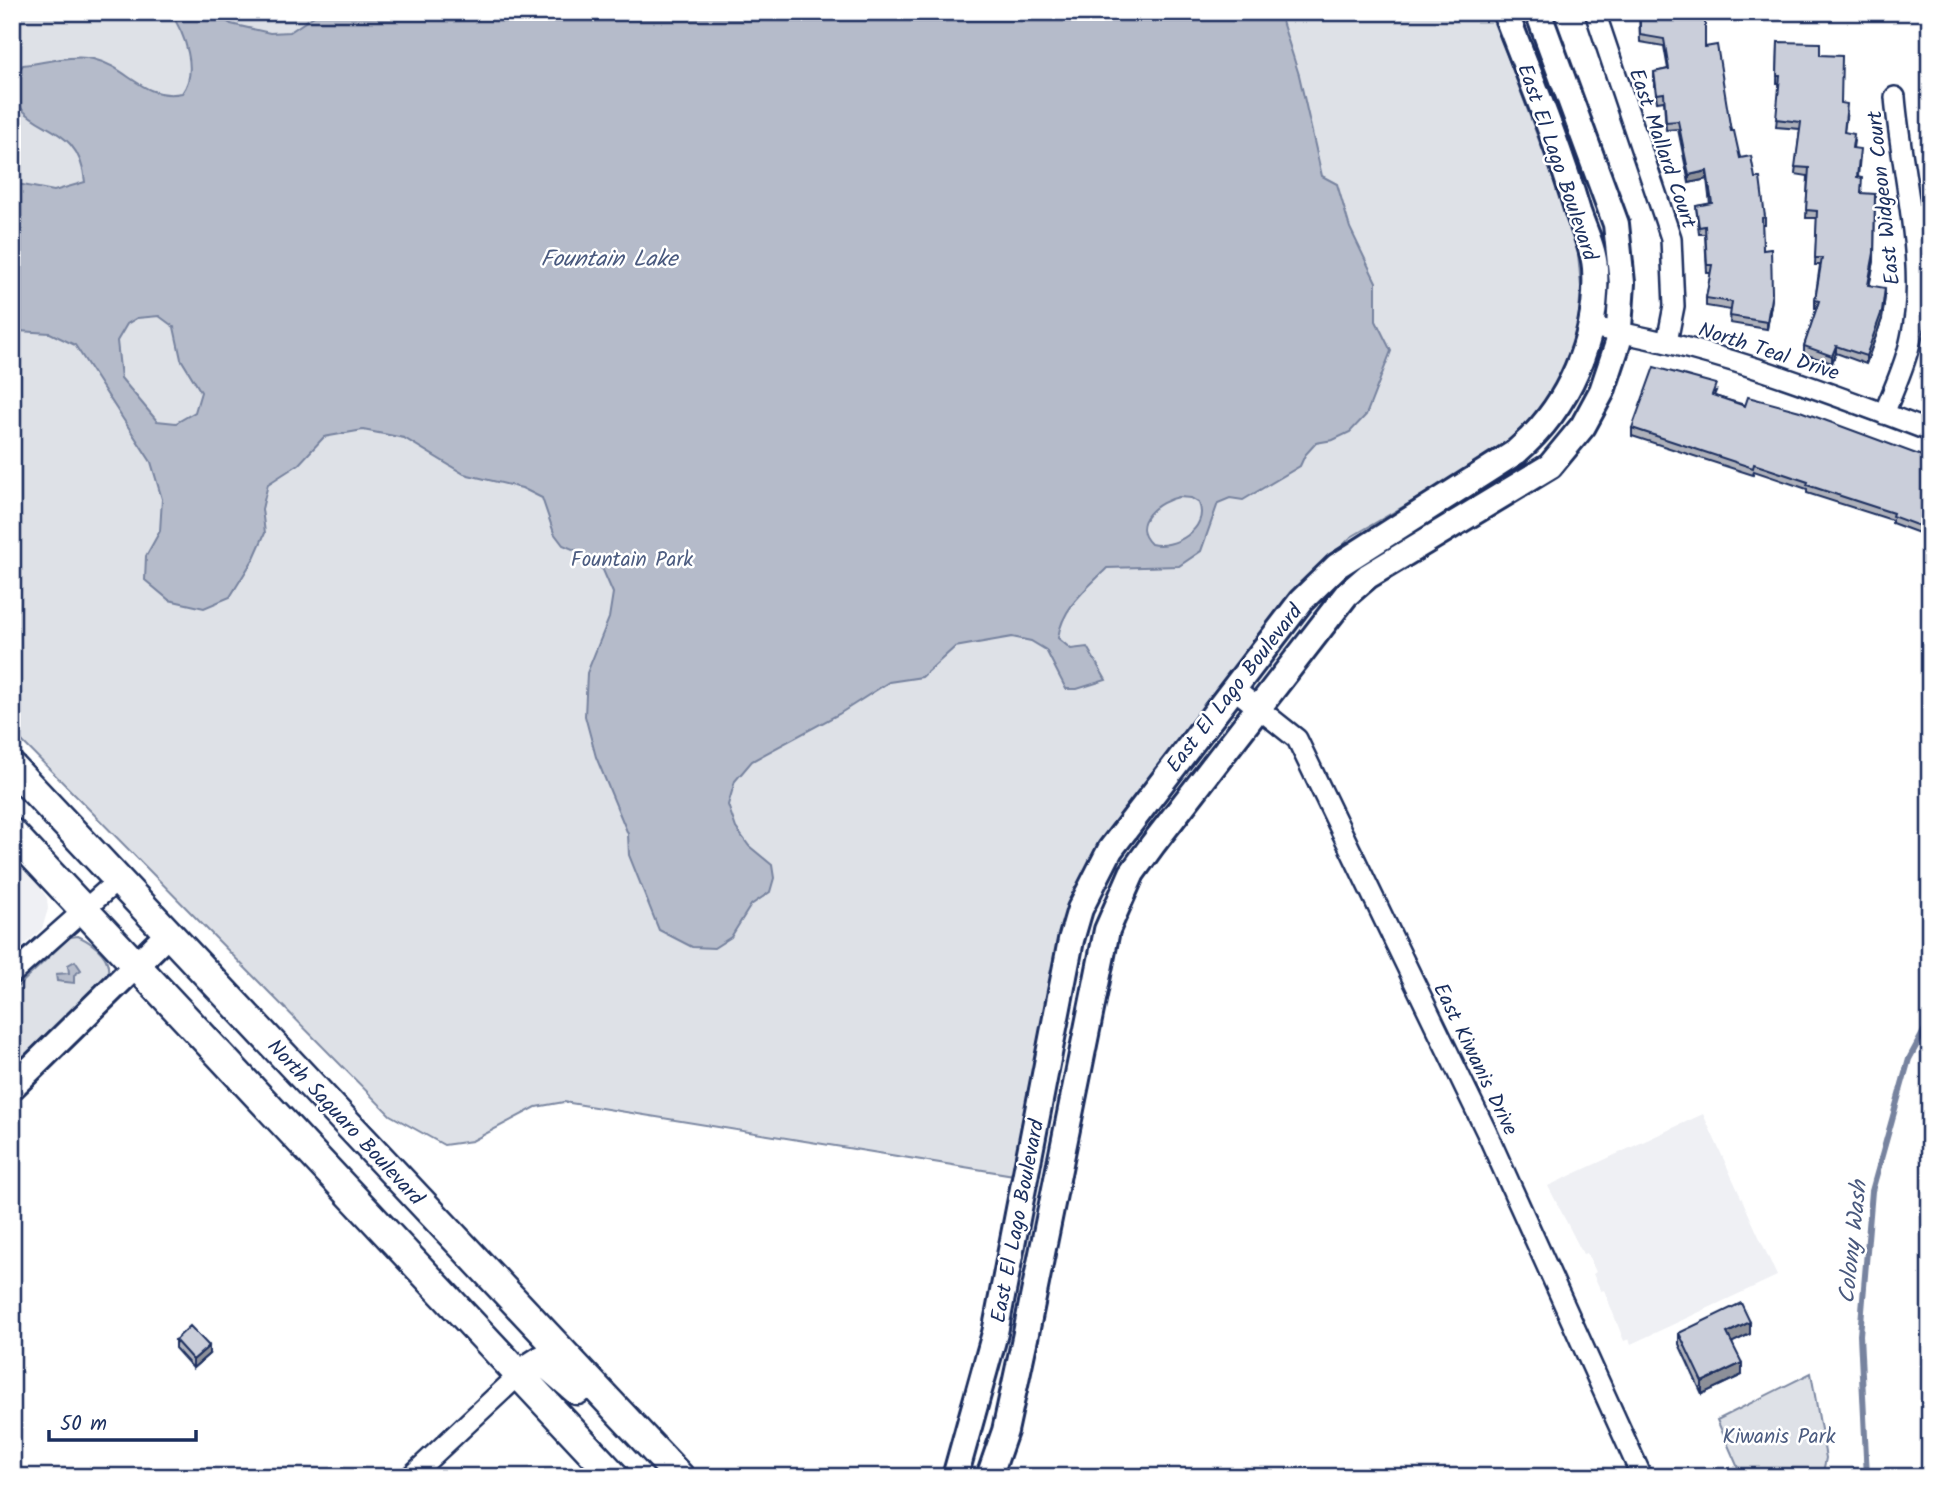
<svg xmlns="http://www.w3.org/2000/svg" width="1942" height="1489" viewBox="0 0 1942 1489" font-family="Kalam,sans-serif">
	<style>
		.built { fill: #eff0f4 }
		.green { fill: #dee1e7; stroke: #7c88a2; stroke-width: 2 }
		.water { fill: #b5bbca; stroke: #77839f; stroke-width: 2; fill-rule: evenodd }
		.lines { fill: none; stroke-linecap: round; stroke-linejoin: round }
		.stream { stroke: #77839f; stroke-width: 6 }
		.minor-casing { stroke: #1b2f5e; stroke-width: 24 }
		.tertiary-casing { stroke: #1b2f5e; stroke-width: 30 }
		.secondary-casing { stroke: #1b2f5e; stroke-width: 33 }
		.minor { stroke: #fff; stroke-width: 19 }
		.tertiary { stroke: #fff; stroke-width: 24 }
		.secondary { stroke: #fff; stroke-width: 28 }
		.wall { fill: #aeb1bb; stroke: #1b2f5e; stroke-width: 2 }
		.shaded-wall { fill: #8d9099; stroke: #1b2f5e; stroke-width: 2 }
		.building { fill: #caceda; stroke: #1b2f5e; stroke-width: 2 }
		.labels { text-anchor: middle; stroke-width: 5; stroke-linejoin: round; paint-order: stroke }
		.street-label { font-size: 21px; fill: #1b2f5e; stroke: #fff }
		.park-label { font-size: 21px; fill: #4c5c80; stroke: #fff }
		.water-label { font-size: 23px; font-style: italic; fill: #49597e; stroke: #fff }
	</style>
	<rect width="100%" height="100%" fill="#fff"/>
	<filter id="ink" filterUnits="userSpaceOnUse"><feTurbulence type="fractalNoise" baseFrequency=".0143" numOctaves="2"/><feDisplacementMap in="SourceGraphic" scale="14" xChannelSelector="R" yChannelSelector="G"/><feConvolveMatrix kernelMatrix="1 2 1 2 8 2 1 2 1" color-interpolation-filters="sRGB"/></filter>
	<g filter="url(#ink)">
		<path class="built" d="M 12,857 L 39,886 L 47,898 L 48,909 L 42,929 L 12,956 Z
			M 1703,1114 L 1777,1276 L 1631,1344 L 1629,1339 L 1624,1341 L 1604,1290 L 1601,1291 L 1593,1274 L 1596,1272 L 1587,1253 L 1583,1254 L 1548,1186 Z"/>
		<path class="green" d="M 12,12 L 1491,12 L 1577,242 L 1581,287 L 1578,324 L 1564,378 L 1526,428 L 1499,451 L 1351,537 L 1297,591 L 1086,872 L 1014,1175 L 564,1102 L 536,1107 L 472,1141 L 444,1145 L 390,1115 L 12,731 Z
			M 78,936 C 95,944 115,959 106,979 L 12,1067 L 12,992 L 70,937 Z
			M 1811,1373 L 1826,1458 L 1822,1477 L 1742,1477 L 1717,1420 Z"/>
		<path class="water" d="M 170,12 L 213,12 L 231,24 L 270,33 L 290,32 L 320,12 L 1279,12 L 1299,75 L 1322,176 L 1337,184 L 1350,228 L 1376,282 L 1376,321 L 1391,351 L 1366,415 L 1350,432 L 1333,440 L 1316,443 L 1305,455 L 1300,466 L 1243,500 L 1230,498 L 1218,503 L 1201,551 L 1179,566 L 1107,568 C 1086,589 1062,608 1058,638 L 1071,649 L 1087,647 L 1106,680 L 1077,689 L 1066,689 L 1046,650 L 1031,641 L 1012,637 L 955,647 L 922,677 L 889,682 L 839,714 L 752,761 L 735,781 L 728,805 L 736,828 L 749,846 L 772,865 L 774,878 L 770,892 L 751,905 L 731,937 L 714,948 L 692,947 L 659,930 L 629,855 L 628,834 L 596,757 L 585,716 L 587,673 L 609,618 L 613,593 L 603,570 L 587,555 L 563,545 L 554,533 L 542,498 L 522,488 L 464,474 L 404,438 L 363,430 L 324,437 L 299,464 L 268,484 L 262,509 L 265,533 L 254,558 L 230,597 L 204,608 L 169,600 L 145,580 L 146,556 L 160,531 L 162,499 L 151,462 L 75,345 L 50,333 L 18,331 L 12,334 L 12,183 L 54,191 L 85,182 C 79,113 12,138 12,78 L 23,65 C 44,63 73,54 93,59 C 128,67 143,101 182,93 C 199,71 185,34 170,12 ZM 159,316 L 174,327 L 181,359 L 201,392 L 195,412 L 176,423 L 157,421 L 121,378 L 117,341 L 127,324 L 137,318 ZM 1179,497 L 1191,498 L 1199,503 C 1210,529 1173,550 1151,544 C 1129,523 1158,501 1179,497 Z
			M 75,961 L 81,970 L 74,975 L 74,983 L 57,981 L 56,974 L 69,973 L 68,965 Z"/>
		<g class="lines">
			<path class="stream" d="M 1867,1477 L 1860,1335 L 1872,1191 L 1909,1059 L 1930,1020"/>
			<defs>
				<path id="minor" d="M 1595,12 L 1671,238 L 1674,306 L 1667,342
					M 1590,327 C 1708,346 1819,389 1930,431
					M 1884,414 C 1893,390 1906,364 1911,338 C 1928,267 1901,171 1895,97
					M 1233,688 L 1297,739 L 1486,1131 L 1642,1477
					M 12,974 L 119,879
					M 410,1477 L 520,1374"/>
				<path id="tertiary" d="M 12,1087 L 169,933
					M 955,1477 L 995,1333 L 1071,940 L 1080,909 L 1110,850 L 1301,601 L 1337,566 L 1516,452 C 1569,407 1599,338 1595,268 C 1594,250 1584,229 1578,212 C 1558,144 1531,79 1505,12
					M 989,1477 L 1005,1431 L 1025,1338 L 1107,930 L 1132,873 L 1153,844 L 1346,595 L 1368,576 L 1550,466 L 1583,426 L 1602,391 L 1618,343 L 1622,283 L 1616,224 L 1538,12"/>
				<path id="secondary" d="M 12,767 L 680,1477
					M 12,833 L 615,1477
					M 520,1374 L 542,1360 L 577,1390"/>
			</defs>
			<use href="#minor" class="minor-casing"/>
			<use href="#tertiary" class="tertiary-casing"/>
			<use href="#secondary" class="secondary-casing"/>
			<use href="#minor" class="minor"/>
			<use href="#tertiary" class="tertiary"/>
			<use href="#secondary" class="secondary"/>
		</g>
		<path class="wall" d="M 1639,12 L 1705,47 L 1740,158 L 1755,178 L 1765,217 L 1765,225 L 1762,225 L 1763,250 L 1772,299 L 1767,329 L 1730,323 L 1731,310 L 1706,306 L 1706,298 L 1711,273 L 1707,273 L 1705,234 L 1699,234 L 1696,206 L 1710,204 L 1707,179 L 1689,183 L 1678,129 L 1666,130 L 1664,101 L 1657,102 L 1654,79 L 1654,72 L 1668,69 L 1664,46 L 1640,42 Z
			M 1778,42 L 1820,55 L 1841,103 L 1847,111 L 1844,132 L 1854,141 L 1853,148 L 1860,156 L 1858,177 L 1862,193 L 1874,261 L 1869,286 L 1885,296 L 1882,319 L 1866,364 L 1836,353 L 1832,363 L 1804,354 L 1804,346 L 1817,308 L 1815,308 L 1815,300 L 1820,265 L 1815,265 L 1817,218 L 1806,218 L 1808,176 L 1795,174 L 1800,129 L 1776,127 L 1780,84 L 1777,84 Z
			M 1716,391 L 1714,396 L 1930,459 L 1930,537 L 1892,523 L 1892,520 L 1807,493 L 1807,489 L 1754,471 L 1753,475 L 1632,436 L 1632,428 Z
			M 1679,1333 L 1750,1334 L 1732,1342 L 1742,1375 L 1702,1394 L 1679,1344 Z
			M 175,1340 L 209,1354 L 193,1368 L 175,1348 Z"/>
		<path class="shaded-wall" d="M 1707,171 L 1707,179 L 1689,183 L 1689,175 Z
			M 1875,194 L 1874,261 L 1868,293 Z
			M 1885,288 L 1885,296 L 1882,319 L 1866,364 L 1866,356 Z
			M 1772,292 L 1772,299 L 1767,329 L 1767,322 Z
			M 1836,346 L 1836,353 L 1832,363 L 1832,356 Z
			M 1750,1322 L 1750,1334 L 1727,1345 L 1727,1333 Z
			M 209,1346 L 209,1354 L 193,1368 L 193,1360 Z
			M 1742,1363 L 1742,1375 L 1702,1394 L 1702,1382 Z"/>
		<path class="building" d="M 1640,12 L 1705,12 L 1705,47 L 1717,45 L 1731,131 L 1734,131 L 1740,158 L 1751,156 L 1755,178 L 1760,178 L 1765,217 L 1762,218 L 1763,250 L 1771,249 L 1772,292 L 1767,322 L 1730,316 L 1732,302 L 1706,298 L 1712,265 L 1707,265 L 1705,226 L 1699,227 L 1696,206 L 1712,203 L 1707,171 L 1689,175 L 1678,121 L 1666,122 L 1664,93 L 1657,94 L 1654,72 L 1669,69 L 1664,39 L 1640,35 Z
			M 1778,42 L 1820,43 L 1820,55 L 1842,56 L 1841,103 L 1847,104 L 1844,132 L 1854,134 L 1852,148 L 1860,149 L 1857,177 L 1862,178 L 1861,193 L 1875,194 L 1874,253 L 1868,285 L 1885,288 L 1882,311 L 1866,356 L 1836,346 L 1832,356 L 1804,346 L 1819,301 L 1815,300 L 1822,258 L 1815,258 L 1817,211 L 1806,210 L 1809,168 L 1795,167 L 1801,122 L 1776,119 L 1780,76 L 1777,76 Z
			M 1654,367 L 1716,384 L 1712,395 L 1745,406 L 1748,397 L 1800,411 L 1930,459 L 1930,530 L 1892,516 L 1893,513 L 1807,485 L 1808,482 L 1754,464 L 1753,468 L 1632,428 Z
			M 1741,1303 L 1750,1322 L 1727,1333 L 1742,1363 L 1702,1382 L 1679,1333 Z
			M 190,1326 L 209,1346 L 193,1360 L 175,1340 Z"/>
	</g>
	<g class="labels">
		<g class="street-label">
			<text transform="translate(1663 148) rotate(71)" y="7">East Mallard Court</text>
			<text transform="translate(1558 162) rotate(71)" y="7">East El Lago Boulevard</text>
			<text transform="translate(1883 198) rotate(-96)" y="7">East Widgeon Court</text>
			<text transform="translate(1769 351) rotate(18)" y="7">North Teal Drive</text>
			<text transform="translate(1234 688) rotate(-52)" y="7">East El Lago Boulevard</text>
			<text transform="translate(1476 1059) rotate(64)" y="7">East Kiwanis Drive</text>
			<text transform="translate(346 1122) rotate(47)" y="7">North Saguaro Boulevard</text>
			<text transform="translate(1017 1221) rotate(-79)" y="7">East El Lago Boulevard</text>
		</g>
		<g class="park-label">
			<text x="632" y="566">Fountain Park</text>
			<text x="1779" y="1443">Kiwanis Park</text>
		</g>
		<g class="water-label">
			<text x="609" y="266">Fountain Lake</text>
			<text transform="translate(1852 1242) rotate(-84)" y="8">Colony Wash</text>
		</g>
	</g>
	<rect width="1942" height="1489" fill="none" stroke="#fff" stroke-width="42"/>
	<rect x="21" y="21" width="1900" height="1447" fill="none" stroke="#1b2f5e" stroke-width="2.5" filter="url(#ink)"/>
	<path d="M49 1430v10h147v-10" fill="none" stroke="#1b2f5e" stroke-width="3.5"/>
	<text x="60" y="1430" font-size="21" fill="#1b2f5e" stroke="#ffffff" stroke-width="5" paint-order="stroke">50 m</text>
</svg>
